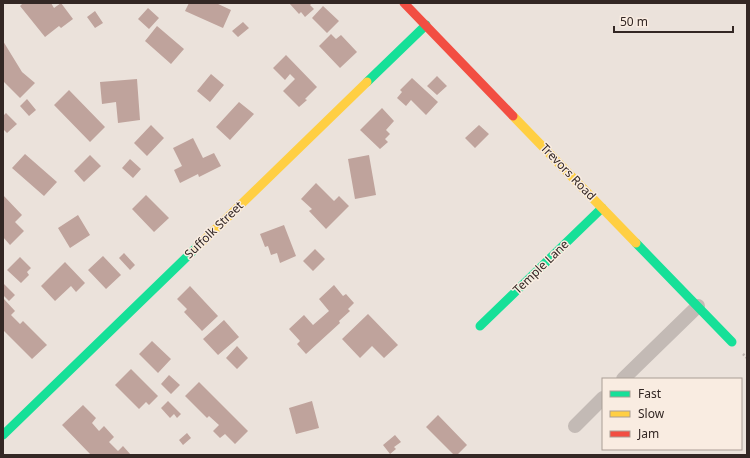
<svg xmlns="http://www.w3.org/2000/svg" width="750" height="458" viewBox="0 0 750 458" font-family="'Noto Sans',sans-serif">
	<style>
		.building { fill: #bfa39c }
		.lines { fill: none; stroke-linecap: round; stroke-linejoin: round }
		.path { stroke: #bcb2ad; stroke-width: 2.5; stroke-dasharray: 2 2; stroke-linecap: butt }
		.street { stroke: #c3bab5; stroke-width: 14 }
		.fast { stroke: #16e098; stroke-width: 9 }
		.slow { stroke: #ffcf43; stroke-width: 9 }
		.jam { stroke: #f24e42; stroke-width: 9 }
		.labels { text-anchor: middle; stroke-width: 3; stroke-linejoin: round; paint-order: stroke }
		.street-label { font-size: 12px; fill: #332724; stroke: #f9ece1 }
	</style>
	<rect width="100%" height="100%" fill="#ebe2db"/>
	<path class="building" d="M 23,3 L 51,3 L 54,8 L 61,3 L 73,19 L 61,28 L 59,26 L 45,37 L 20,6 Z
		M 189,3 L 216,3 L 231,10 L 223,28 L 185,11 Z
		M 289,3 L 312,3 L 310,5 L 314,9 L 305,17 L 301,12 L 299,14 Z
		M 323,6 L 339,21 L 327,33 L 312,18 Z
		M 148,8 L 159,18 L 149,29 L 138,19 Z
		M 95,11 L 103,23 L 95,28 L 87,17 Z
		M 243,22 L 249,28 L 238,37 L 232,31 Z
		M 157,26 L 184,49 L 171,64 L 145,41 Z
		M 331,34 L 336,39 L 341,35 L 357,52 L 340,68 L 319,46 Z
		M 3,41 L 22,72 L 35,83 L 20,98 L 3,81 Z
		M 286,55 L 317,87 L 305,99 L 307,100 L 299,107 L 283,91 L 295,79 L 290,74 L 285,80 L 273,68 Z
		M 211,74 L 224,85 L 210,102 L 197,91 Z
		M 437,76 L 447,86 L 437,95 L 427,86 Z
		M 412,78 L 438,102 L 426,115 L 411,100 L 406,106 L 397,98 L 402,92 L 400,90 Z
		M 137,79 L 140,120 L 118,123 L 116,102 L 102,104 L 100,82 Z
		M 69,90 L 105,127 L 90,142 L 54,105 Z
		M 27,99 L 36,110 L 29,116 L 20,106 Z
		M 239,102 L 254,114 L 230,140 L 216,127 Z
		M 382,108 L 394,121 L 386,130 L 390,134 L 385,139 L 388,142 L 380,149 L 360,130 Z
		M 6,113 L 17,124 L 7,133 L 3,129 L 3,116 Z
		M 151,125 L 164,138 L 147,156 L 134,143 Z
		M 479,125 L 489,134 L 475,148 L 465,138 Z
		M 193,138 L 203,158 L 214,153 L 221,166 L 199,177 L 198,174 L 180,183 L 174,170 L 182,166 L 173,148 Z
		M 25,154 L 57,182 L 44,196 L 12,168 Z
		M 90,155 L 101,166 L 84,182 L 74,171 Z
		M 369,155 L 376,195 L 355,199 L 348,159 Z
		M 130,159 L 141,169 L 133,178 L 122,168 Z
		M 316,183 L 334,201 L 339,196 L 349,206 L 326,229 L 309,211 L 312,209 L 301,199 Z
		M 3,195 L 22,215 L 15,222 L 24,231 L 10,245 L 3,237 Z
		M 146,195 L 169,218 L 154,232 L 132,209 Z
		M 78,215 L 90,235 L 70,248 L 58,228 Z
		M 284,225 L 296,256 L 280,263 L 277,253 L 271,255 L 268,246 L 265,247 L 260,234 Z
		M 315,249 L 325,259 L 313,271 L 303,261 Z
		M 124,253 L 135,265 L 130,270 L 119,258 Z
		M 103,256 L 121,275 L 106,289 L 88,270 Z
		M 20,257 L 31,268 L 27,272 L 29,275 L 21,283 L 7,270 Z
		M 65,262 L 85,283 L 76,292 L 71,286 L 55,301 L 41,286 Z
		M 3,283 L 15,295 L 9,301 L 3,295 Z
		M 334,285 L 343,296 L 346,294 L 354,303 L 348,309 L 350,311 L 339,321 L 340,323 L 306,354 L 297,344 L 300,341 L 289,329 L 304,315 L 313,325 L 329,311 L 319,299 Z
		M 190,286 L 218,316 L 202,331 L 184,312 L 187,309 L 177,299 Z
		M 3,298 L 15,311 L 11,315 L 20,324 L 23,321 L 47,345 L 32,359 L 3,330 Z
		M 368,314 L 398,345 L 384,358 L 372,346 L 360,358 L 342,339 Z
		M 224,320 L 239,337 L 218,355 L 203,339 Z
		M 152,341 L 171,359 L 158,373 L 139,354 Z
		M 237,346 L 248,358 L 237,369 L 226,358 Z
		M 131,369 L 158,396 L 149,405 L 146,402 L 139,409 L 115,385 Z
		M 169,375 L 180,385 L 171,394 L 161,384 Z
		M 199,382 L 248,431 L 235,444 L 225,434 L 220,438 L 213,431 L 219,425 L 209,416 L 207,418 L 185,396 Z
		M 168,401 L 181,414 L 177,418 L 174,414 L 170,418 L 161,408 Z
		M 312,401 L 319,428 L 296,434 L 289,408 Z
		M 83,405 L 96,418 L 92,423 L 99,431 L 104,426 L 114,437 L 109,442 L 118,451 L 123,446 L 131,455 L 91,455 L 62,425 Z
		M 438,415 L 467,445 L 457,455 L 454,455 L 426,427 Z
		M 187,433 L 191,438 L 183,445 L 179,440 Z
		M 395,435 L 401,442 L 394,447 L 396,449 L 390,454 L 383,445 Z"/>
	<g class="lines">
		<path class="path" d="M 743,354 L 747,358"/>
		<path class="street" d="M 623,379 L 698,306
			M 575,426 L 603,398"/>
		<path class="fast" d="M 367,82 L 426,25
			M 636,243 L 732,342
			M 480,326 L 602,208
			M 3,435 L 197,247"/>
		<path class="slow" d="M 513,116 L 636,243
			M 197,247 L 367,82"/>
		<path class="jam" d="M 404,3 L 513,116"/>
	</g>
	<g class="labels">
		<g class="street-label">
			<text transform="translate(568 172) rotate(46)" y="4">Trevors Road</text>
			<text transform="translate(214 230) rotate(-44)" y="4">Suffolk Street</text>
			<text transform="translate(541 267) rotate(-44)" y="4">Temple Lane</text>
		</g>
	</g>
	<rect width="750" height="458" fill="none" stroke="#332724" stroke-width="8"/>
	<rect x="602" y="378" width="140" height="72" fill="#f9ece1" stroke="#aa9d95"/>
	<rect x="610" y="391" width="20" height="6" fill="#16e098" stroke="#aa9d95"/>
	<text x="638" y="398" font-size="12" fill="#332724">Fast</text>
	<rect x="610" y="411" width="20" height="6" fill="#ffcf43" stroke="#aa9d95"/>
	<text x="638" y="418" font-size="12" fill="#332724">Slow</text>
	<rect x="610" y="431" width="20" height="6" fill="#f24e42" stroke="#aa9d95"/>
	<text x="638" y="438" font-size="12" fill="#332724">Jam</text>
	<path d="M614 26v6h119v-6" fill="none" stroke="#332724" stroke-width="2"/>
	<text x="620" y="26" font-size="12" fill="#332724" stroke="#f9ece1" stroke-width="3" paint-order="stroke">50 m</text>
</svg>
